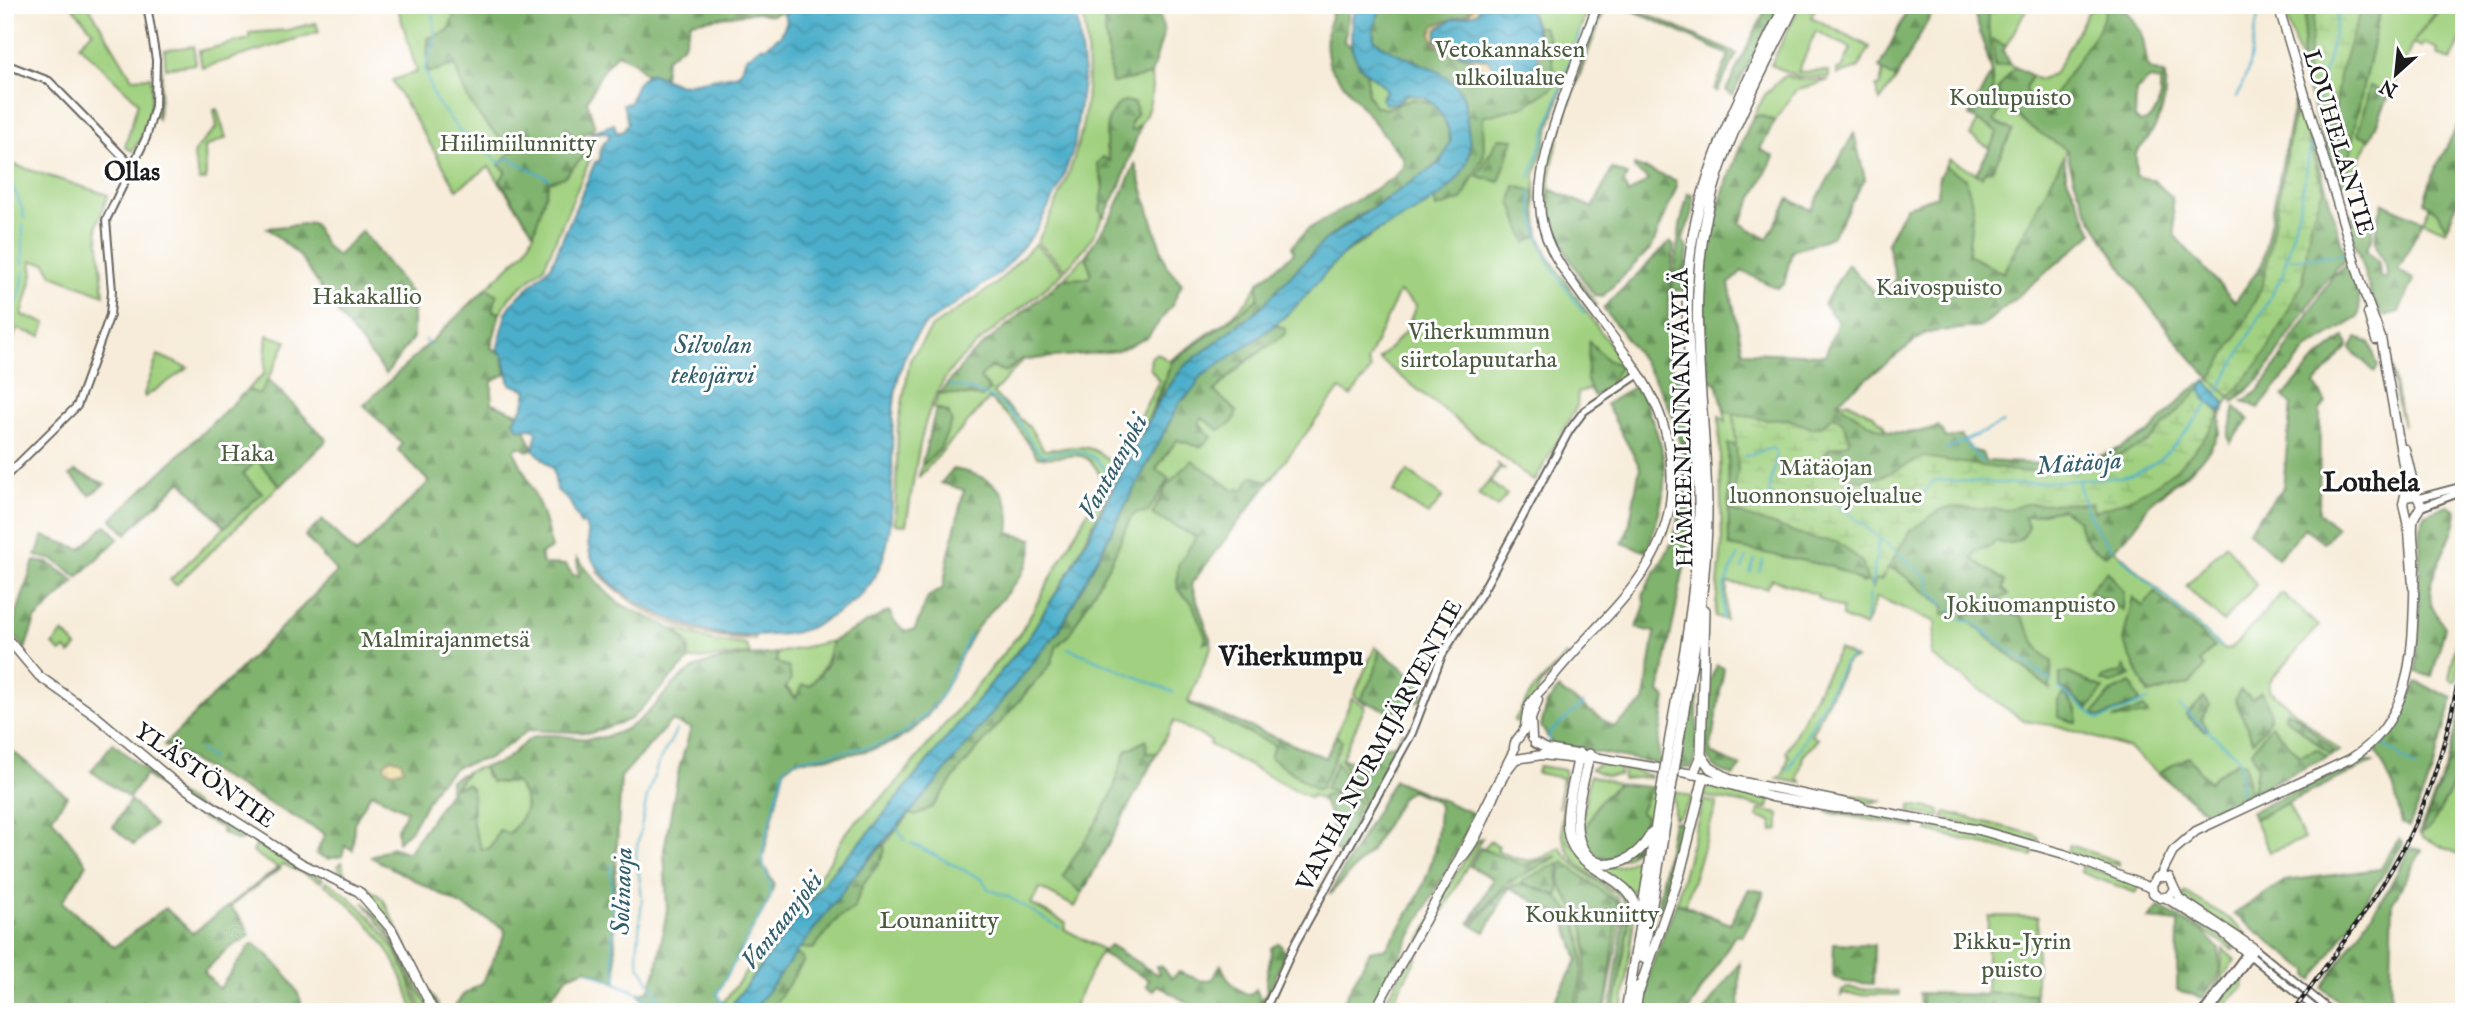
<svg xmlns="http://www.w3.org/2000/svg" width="2469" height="1017" viewBox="0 0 2469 1017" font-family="'IM FELL English',serif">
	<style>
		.green { fill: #a1d180; stroke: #5e764e; stroke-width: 2; fill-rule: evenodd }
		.forest { fill: url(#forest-firs); stroke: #4e6845; stroke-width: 2; fill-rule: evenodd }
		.wetland { fill: url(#wetland-marsh); stroke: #5e764e; stroke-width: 2 }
		.sand { fill: url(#sand-dots); stroke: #857b5d; stroke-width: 2 }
		.water { fill: url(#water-waves); stroke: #346674; stroke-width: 2 }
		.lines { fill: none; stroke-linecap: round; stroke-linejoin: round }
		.stream { stroke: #4cafcb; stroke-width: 2 }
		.minor-casing { stroke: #69655e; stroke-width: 10 }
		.major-casing { stroke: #69655e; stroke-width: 11 }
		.highway-casing { stroke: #69655e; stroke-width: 12 }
		.minor { stroke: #fff; stroke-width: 6 }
		.major { stroke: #fff; stroke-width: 8 }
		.highway { stroke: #fff; stroke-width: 9 }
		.rail-casing { stroke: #1c1c1c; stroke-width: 4.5 }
		.rail { stroke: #fff; stroke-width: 2; stroke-dasharray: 5; stroke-linecap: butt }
		.highway-bridge-casing { stroke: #69655e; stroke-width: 12; stroke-linecap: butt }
		.highway-bridge { stroke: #fff; stroke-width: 9 }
		.labels { text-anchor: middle; stroke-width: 6; stroke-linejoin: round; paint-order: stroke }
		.park-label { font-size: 24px; fill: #4b5b3f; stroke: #fff }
		.street-label { font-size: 24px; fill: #1c1c1c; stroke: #fff }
		.neighbourhood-label { font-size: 26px; font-weight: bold; fill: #1c1c1c; stroke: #fff }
		.water-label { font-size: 26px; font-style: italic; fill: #325e6b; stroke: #fff }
		.quarter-label { font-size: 28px; font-weight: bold; fill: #1c1c1c; stroke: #fff }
	</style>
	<defs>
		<pattern id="forest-firs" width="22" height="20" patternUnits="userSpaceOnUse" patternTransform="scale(1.75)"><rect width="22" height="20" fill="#80b36e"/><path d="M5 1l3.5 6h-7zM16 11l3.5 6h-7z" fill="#68915a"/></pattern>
		<pattern id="wetland-marsh" width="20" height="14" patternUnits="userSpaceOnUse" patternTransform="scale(1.75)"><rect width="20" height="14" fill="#a1d180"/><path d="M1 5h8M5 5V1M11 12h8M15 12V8" fill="none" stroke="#8ab36e"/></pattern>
		<pattern id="sand-dots" width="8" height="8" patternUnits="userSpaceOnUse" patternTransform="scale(1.75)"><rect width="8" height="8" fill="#eeda9e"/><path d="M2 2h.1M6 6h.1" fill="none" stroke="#ccba88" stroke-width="1.8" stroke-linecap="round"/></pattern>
		<pattern id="water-waves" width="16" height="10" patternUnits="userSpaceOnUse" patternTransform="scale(1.75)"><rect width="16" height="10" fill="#4cafcb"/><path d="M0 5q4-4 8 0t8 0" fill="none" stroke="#3e8ea4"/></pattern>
	</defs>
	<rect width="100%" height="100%" fill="#fff"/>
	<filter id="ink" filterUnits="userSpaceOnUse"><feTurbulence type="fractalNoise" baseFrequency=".0143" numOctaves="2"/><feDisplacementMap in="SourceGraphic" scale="14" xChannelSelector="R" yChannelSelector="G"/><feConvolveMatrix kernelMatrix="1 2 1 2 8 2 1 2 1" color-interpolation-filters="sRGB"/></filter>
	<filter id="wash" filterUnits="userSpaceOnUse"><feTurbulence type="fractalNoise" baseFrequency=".00686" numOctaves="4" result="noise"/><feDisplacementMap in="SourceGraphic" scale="28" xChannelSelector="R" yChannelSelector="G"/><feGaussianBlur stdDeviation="1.57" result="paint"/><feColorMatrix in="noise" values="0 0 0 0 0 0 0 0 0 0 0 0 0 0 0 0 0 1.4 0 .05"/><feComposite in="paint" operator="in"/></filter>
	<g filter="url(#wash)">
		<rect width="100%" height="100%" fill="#f7ecd9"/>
		<path class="green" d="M 76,5 L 88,5 L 132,78 L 151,77 C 153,103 150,131 132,151 L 125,147 L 138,102 L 79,45 L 93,31 L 73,8 Z
			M 397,5 L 458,5 L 448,31 L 455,52 L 577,162 L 586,154 L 591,157 L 544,267 L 510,297 L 500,313 L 493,311 L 414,358 L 525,251 L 534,233 L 489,167 L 457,189 L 395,86 L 392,80 L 417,72 Z
			M 1082,5 L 1102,5 L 1112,83 L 1151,75 C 1154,95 1149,121 1131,132 L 1131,123 L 1137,113 L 1125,101 L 1111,114 L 1106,148 L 1110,161 L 1097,164 C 1113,213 1100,232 1066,269 L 1037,242 C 1081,161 1098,97 1082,5 Z
			M 1382,5 L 1588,5 L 1535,175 L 1536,216 L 1539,235 L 1548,256 L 1630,374 L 1613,387 L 1610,385 L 1594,396 L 1589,389 L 1578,392 L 1577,406 L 1535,481 L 1532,480 L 1379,359 L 1406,331 L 1416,305 L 1399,292 L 1367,362 L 1371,370 L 1351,396 L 1340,389 L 1191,584 L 1212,645 L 1188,702 L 1326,758 L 1352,698 L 1365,707 L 1342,758 L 1380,774 L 1361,819 L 1345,847 L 1353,816 L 1312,795 L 1310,798 L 1210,745 L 1211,741 L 1174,721 L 1075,907 L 1040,888 L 1031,904 L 1066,923 L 1064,929 L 1102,949 L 1071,1012 L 760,1012 L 777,975 L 929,791 L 1152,455 L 1261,337 L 1294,308 L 1340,257 L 1396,219 L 1427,205 L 1447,187 L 1448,76 L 1388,52 L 1374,39 L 1373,28 Z
			M 1602,5 L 1606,5 C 1585,66 1532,176 1553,237 C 1563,262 1581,283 1597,305 L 1594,307 C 1557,257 1537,229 1546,165 Z
			M 1800,5 L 1817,5 L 1811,17 L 1870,47 L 1858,68 L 1837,75 L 1837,70 L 1842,69 L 1851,48 L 1816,31 L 1798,72 L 1828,71 L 1829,77 L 1799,77 L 1771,65 Z
			M 1972,5 L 2029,5 L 2003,51 L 2009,64 L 2039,80 L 2055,73 L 2092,5 L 2119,5 L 2064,156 L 2066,176 L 2093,233 L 1982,326 L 1925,333 L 1902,351 L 1875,294 L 1887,293 L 1896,278 L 1887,243 L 1906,207 L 1937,196 L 1939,177 L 1949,159 L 1976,173 L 1990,148 L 1970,136 L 1978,121 L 1969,116 L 1992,72 Z
			M 2283,5 L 2440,5 L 2414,41 L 2443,5 L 2463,5 L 2460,14 L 2464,16 L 2464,33 L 2451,61 L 2437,54 L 2438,49 L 2424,43 L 2422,47 L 2413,43 L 2350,181 L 2339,187 Z
			M 316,23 L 319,32 L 202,68 L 199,51 L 249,39 L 249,33 L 287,30 Z
			M 156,29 L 162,73 L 158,119 L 156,117 L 159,85 Z
			M 193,46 L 196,64 L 166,68 L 164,50 Z
			M 1883,70 L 1896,79 L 1880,101 L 1876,87 L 1880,86 Z
			M 1366,72 L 1383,84 L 1386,91 L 1382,95 L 1396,104 L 1407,94 L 1423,97 L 1434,104 L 1413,99 L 1384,109 L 1375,106 L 1368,95 Z
			M 1786,75 L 1798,80 L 1829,80 L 1795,91 L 1775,121 L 1759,115 L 1751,121 L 1766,93 Z
			M 217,109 L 226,138 L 205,147 L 206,180 L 200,181 C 189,146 193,154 217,127 L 214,110 Z
			M 2464,133 L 2464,188 L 2445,231 L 2423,221 Z
			M 5,162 L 108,195 L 97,225 L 104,295 L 52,275 L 46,263 L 31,261 L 33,274 L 22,315 L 46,323 L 41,336 L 17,329 L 5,359 Z
			M 2326,198 L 2221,416 L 2220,433 L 2194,468 L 2146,507 L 2140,520 L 2114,549 L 2224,650 L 2231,649 L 2282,593 L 2319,626 L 2270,681 L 2269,689 L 2340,751 L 2207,813 L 2128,748 L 2058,726 L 2024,721 L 1931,655 L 1936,622 L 1877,597 L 1865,627 L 1842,617 L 1842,609 L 1817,598 L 1818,595 L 1772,579 L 1767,588 L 1727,583 L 1726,620 L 1715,616 L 1722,544 L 1719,416 L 1726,422 L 1722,401 L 1848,402 L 1872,414 L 1883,424 L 1893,444 C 1923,451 1962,467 1992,469 C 2044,472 2101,462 2146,435 C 2171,420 2182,393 2211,379 ZM 2133,598 L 2143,607 L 2214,646 L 2200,662 L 2190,684 L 2148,694 Z
			M 1035,244 L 1064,271 C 1033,302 996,325 965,355 C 919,396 917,468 906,525 L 895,524 L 898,427 L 910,360 L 932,327 L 996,284 Z
			M 1086,255 L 1091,274 L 1087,279 L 1063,279 Z
			M 1258,283 L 1258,299 L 1172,362 L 1135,449 L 1109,491 L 1071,569 L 1026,641 L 866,836 L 835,868 L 726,1012 L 716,1012 L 828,864 L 846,832 L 894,786 L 1021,632 L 1099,491 L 1102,480 C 1085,438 1066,464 1037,456 L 1012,419 L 989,399 L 918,478 L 940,409 L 933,408 L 940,393 L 982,397 L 988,386 L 980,378 L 989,368 L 1010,370 L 1022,357 L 1023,360 L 993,393 L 1030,428 L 1044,450 C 1076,448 1089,439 1114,465 L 1159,381 L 1150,368 L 1151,357 L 1157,353 L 1169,361 L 1229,319 L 1250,298 Z
			M 267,335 L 287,341 L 268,379 L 327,440 L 176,585 L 170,580 L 225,527 L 181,481 L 126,534 L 112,519 L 264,374 Z
			M 2383,338 L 2387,339 L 2403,426 Z
			M 158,355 L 188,368 L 145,397 L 144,394 Z
			M 1497,463 L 1506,470 L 1500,469 L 1490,482 L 1507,495 L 1497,507 L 1478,495 L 1500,467 Z
			M 1408,471 L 1443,497 L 1428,515 L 1393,492 Z
			M 2226,544 L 2256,585 L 2223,622 L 2186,586 Z
			M 2464,606 L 2457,680 L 2453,682 L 2449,678 Z
			M 675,629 L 713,641 L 747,645 L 750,654 L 689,660 L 689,645 Z
			M 63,632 L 77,647 L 70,654 L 65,649 L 61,652 L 53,645 Z
			M 832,641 C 827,667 817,681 797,698 C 784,687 774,671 777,653 Z
			M 1375,647 L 1425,686 L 1421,700 L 1391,712 L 1368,701 L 1366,704 L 1354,695 Z
			M 1839,649 L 1855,659 L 1848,660 L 1811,735 L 1818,739 L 1803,756 L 1798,779 L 1802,783 L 1777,779 L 1783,775 L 1789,756 L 1786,752 Z
			M 1567,654 L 1539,687 L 1523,724 L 1514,721 L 1532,691 Z
			M 2464,698 L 2464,857 L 2424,838 L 2419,832 L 2447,766 Z
			M 1601,763 L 1621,765 L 1619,775 L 1607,776 L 1591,769 Z
			M 1539,766 L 1565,770 L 1559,808 L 1562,778 L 1537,773 Z
			M 483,767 L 486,777 L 500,783 L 516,783 C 533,805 526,814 509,834 L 499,830 L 490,848 L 482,851 L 473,825 L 472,788 L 454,789 L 468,771 Z
			M 1624,768 L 1651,776 L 1650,777 L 1622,779 Z
			M 1571,770 L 1574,770 L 1568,841 L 1621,888 L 1635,911 L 1622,1012 L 1614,1012 L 1614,1009 L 1630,917 L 1625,914 L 1626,905 L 1622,898 C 1585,867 1552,859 1564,802 C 1566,792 1567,779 1571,770 Z
			M 1580,772 L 1582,773 C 1578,801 1562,848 1598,863 C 1605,866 1612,868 1620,866 C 1631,864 1639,854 1648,850 L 1640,896 C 1571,849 1565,858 1580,772 Z
			M 1590,775 L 1618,784 L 1598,803 L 1585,830 L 1580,832 Z
			M 1717,784 L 1770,800 L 1768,808 L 1703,796 L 1709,786 Z
			M 1651,787 L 1657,788 C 1651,818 1644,870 1601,859 L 1615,858 L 1623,848 L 1633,850 L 1642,834 L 1645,816 L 1640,813 Z
			M 1674,791 L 1692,797 L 1681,815 L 1674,819 Z
			M 1846,794 L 1883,801 L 1868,803 L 1842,798 Z
			M 1703,800 L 1717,803 L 1685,905 L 1730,924 L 1749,889 L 1764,892 L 1756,912 L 1742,936 L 1735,935 C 1719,961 1705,987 1687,1012 L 1657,1012 L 1684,905 L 1676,903 Z
			M 2288,803 L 2304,839 L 2270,852 L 2254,819 Z
			M 1911,805 L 1940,810 L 1940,817 L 1909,812 Z
			M 1759,810 L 1779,814 L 1779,830 L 1773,831 L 1772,822 L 1757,817 Z
			M 1826,810 L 1905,819 L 1917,828 L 1827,812 Z
			M 1946,812 L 2036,835 L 2039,838 L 2038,843 L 1943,818 Z
			M 1931,826 L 1983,835 L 2035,850 L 2032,856 L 1928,831 Z
			M 1482,838 L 1443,911 L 1440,900 L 1477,840 Z
			M 1489,841 L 1499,846 L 1497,850 C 1523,864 1537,864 1560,847 C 1573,870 1621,893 1623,910 L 1605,1012 L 1549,1012 L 1578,959 L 1564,917 L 1509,888 L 1485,932 L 1469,923 L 1493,879 L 1470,866 L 1480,848 L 1485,848 Z
			M 256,845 L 323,879 L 321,882 L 283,864 L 278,868 L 253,852 Z
			M 2070,845 L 2119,862 L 2119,865 L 2101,863 L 2067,851 Z
			M 342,862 L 344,872 L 383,899 L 426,987 L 443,1012 L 438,1012 L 388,918 L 368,896 L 342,876 L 338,866 Z
			M 2081,866 L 2141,884 L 2136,893 L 2080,872 Z
			M 327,881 C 376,913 405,955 419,1012 L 413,1010 C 398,954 371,919 324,884 Z
			M 2185,892 L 2230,919 L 2246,934 L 2242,935 L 2182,897 Z
			M 363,902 L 385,924 L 431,1012 L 422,1012 L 416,991 L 390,937 Z
			M 2176,905 L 2235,947 L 2233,950 L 2174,910 Z
			M 1435,914 L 1440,915 L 1387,1012 L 1379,1012 Z
			M 1988,916 L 2038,917 L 2035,1012 L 1920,1009 L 1919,993 L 1986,995 Z
			M 2223,949 L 2235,960 L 2207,1000 L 2221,975 Z
			M 2245,968 L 2247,972 L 2242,988 L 2221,1009 L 2217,1007 Z
			M 1848,988 L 1899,992 L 1899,995 L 1844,994 L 1841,996 L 1842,991 Z"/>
		<path class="forest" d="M 458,5 L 792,5 L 792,9 L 771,15 L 756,12 L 691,22 L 684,44 L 666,59 L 664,77 L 652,73 L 645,74 L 635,62 L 617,53 L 603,70 L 587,101 L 595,127 L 582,136 L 579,149 L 586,154 L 564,177 L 549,182 L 534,233 L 500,181 L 506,171 L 499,165 L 512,150 C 481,120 467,107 455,65 L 427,73 L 428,38 L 448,31 Z
			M 1102,5 L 1158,5 L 1164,32 L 1151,75 L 1112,83 Z
			M 1336,5 L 1350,5 L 1344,42 L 1350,45 L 1359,65 L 1366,72 L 1368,95 L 1375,106 L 1385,109 L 1413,99 L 1434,104 C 1444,118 1455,135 1447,153 C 1440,169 1363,212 1343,226 C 1312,249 1288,283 1259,309 C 1211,352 1179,357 1149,422 L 1172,362 L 1258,299 L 1258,283 L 1294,253 L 1292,246 L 1307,230 L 1393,178 L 1404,166 L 1403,158 L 1330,67 C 1324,46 1326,24 1336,5 Z
			M 1382,5 L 1477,5 L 1469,13 L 1438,24 L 1444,50 C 1451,52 1459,54 1465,56 C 1472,59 1476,66 1483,69 C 1509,81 1535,86 1542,50 L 1537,39 L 1537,27 L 1543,27 L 1548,37 L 1556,80 L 1551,89 L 1524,106 L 1483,117 L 1484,155 L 1462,200 L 1436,208 L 1434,199 C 1481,154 1470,159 1464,99 L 1414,63 L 1388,52 L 1374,39 L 1373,28 Z
			M 1768,5 L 1780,5 L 1733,95 L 1726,90 Z
			M 1910,5 L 1947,5 L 1931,15 L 1896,79 L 1879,68 Z
			M 1972,5 L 1987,5 L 1993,91 L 2002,106 L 1994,121 L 2013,131 L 1992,170 L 1985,171 L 1982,177 L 1976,174 L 1998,132 L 1969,116 L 1992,72 Z
			M 2108,5 L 2122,5 L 2142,33 L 2148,68 L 2165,75 C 2167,108 2158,129 2136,153 L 2136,176 L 2153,180 L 2172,197 L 2175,236 L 2235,302 L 2262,264 L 2296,94 L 2299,93 L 2346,259 L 2327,278 L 2261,378 L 2234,402 C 2225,389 2211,380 2200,368 C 2154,315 2077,220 2067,150 L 2023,122 L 1999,94 L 1998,89 L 2015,67 L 2031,76 L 2026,87 L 2030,103 L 2049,115 L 2054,107 L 2054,95 L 2099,29 ZM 2150,79 L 2160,81 C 2161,97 2159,118 2141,123 L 2135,118 L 2136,91 Z
			M 2306,5 L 2381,5 L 2354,129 L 2347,183 L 2339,187 L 2301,67 Z
			M 1631,7 L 1737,54 L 1717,92 L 1714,91 L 1729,55 L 1629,9 Z
			M 1993,40 L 2006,46 L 2003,51 L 2009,64 L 1995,67 Z
			M 2370,86 L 2390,93 L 2370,139 L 2358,134 Z
			M 1125,101 L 1135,103 L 1137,113 L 1131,123 L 1131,131 L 1140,127 L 1120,186 L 1104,217 L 1100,210 L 1104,185 L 1097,164 L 1103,157 L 1110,161 C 1104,142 1102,111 1125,101 Z
			M 2464,112 L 2464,188 L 2446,228 L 2438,212 L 2424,202 L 2432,176 Z
			M 1759,115 L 1775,121 L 1760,149 L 1774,157 L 1740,223 L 1767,239 L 1789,199 L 1811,210 L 1854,133 L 1865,179 L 1832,237 L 1792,251 L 1784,284 L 1777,288 L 1742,271 L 1729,284 L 1743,352 L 1825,355 L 1838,322 L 1824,304 L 1848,264 L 1875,294 L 1887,293 L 1896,278 L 1887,243 L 1906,207 L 1937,196 L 1939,177 L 1945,166 L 1966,179 L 1973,207 L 1968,255 L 2003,273 L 2064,156 L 2066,176 L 2093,233 L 1982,326 L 1925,333 L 1837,402 C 1873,428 1893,443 1938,426 L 1947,438 L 1961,436 L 1972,450 L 1982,453 L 1985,461 L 2062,465 L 2106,455 L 2149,433 L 2186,394 L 2200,384 L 2220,406 C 2227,458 2176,473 2148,506 C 2144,510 2143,515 2140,520 C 2132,532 2118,546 2106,555 C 2089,548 2081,538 2078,520 L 2062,509 L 2024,517 L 2029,527 C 2022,543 2009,546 1994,541 L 1992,546 L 1977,550 L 1972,559 L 2005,581 L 2003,589 L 2008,595 L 1979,608 L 1943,614 L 1944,606 L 1898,571 L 1863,562 L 1867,580 L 1863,583 L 1834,567 L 1729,546 L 1728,444 L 1752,448 L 1788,420 L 1768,420 L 1725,412 L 1717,383 L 1708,379 C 1706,356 1701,332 1701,309 C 1701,244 1726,180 1751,121 Z
			M 1499,138 L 1514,139 L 1499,182 L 1477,176 Z
			M 1135,164 L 1166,265 L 1182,284 L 1172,305 L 1147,338 L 1117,351 L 1023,360 L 1022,358 L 1005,372 L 991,366 L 980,378 L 990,390 L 982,397 L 940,393 L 970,356 L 1063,279 L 1088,278 L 1091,274 L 1086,255 L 1114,212 Z
			M 1634,165 L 1675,180 L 1677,186 L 1652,247 L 1602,297 L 1595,296 C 1571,263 1548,233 1550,189 L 1593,208 L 1612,169 L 1627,175 L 1624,183 L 1628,194 L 1649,180 L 1634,169 Z
			M 1515,186 L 1534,191 L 1539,235 L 1526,243 L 1511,202 Z
			M 1688,193 L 1693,194 C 1696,222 1684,223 1683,242 L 1688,247 L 1684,290 L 1672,291 L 1680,226 Z
			M 2383,203 L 2423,221 L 2398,270 L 2414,280 L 2399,312 L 2385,316 L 2376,310 L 2345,212 L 2372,225 L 2372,238 L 2366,250 L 2379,263 L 2380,277 L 2386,279 C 2390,267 2380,259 2377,247 C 2373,232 2378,218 2383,203 Z
			M 313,223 L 326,246 L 337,256 L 362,231 L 413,296 L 413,338 L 386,374 L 339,315 L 299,255 L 267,228 Z
			M 1670,242 L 1674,246 L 1668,310 L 1672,375 L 1686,381 L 1688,394 L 1684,410 L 1692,491 L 1687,526 L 1689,543 L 1659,693 L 1666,698 L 1658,747 L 1661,764 L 1552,744 L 1541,726 L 1547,704 L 1558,689 L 1614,727 L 1644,702 L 1655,632 L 1636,628 C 1639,622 1642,615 1644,608 C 1645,603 1642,597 1644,593 C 1651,575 1665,560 1672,541 C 1707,443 1661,382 1603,308 Z
			M 2346,266 C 2354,275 2363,305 2358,318 L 2308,348 L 2259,408 L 2243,401 L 2257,392 L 2270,375 L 2333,275 Z
			M 487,288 L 497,295 L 493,311 L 500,313 L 491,348 L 503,354 L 506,374 L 492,381 L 492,403 L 517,413 L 519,429 L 525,429 L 533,449 L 527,451 L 519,446 L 514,451 C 529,480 547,517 551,549 L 540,554 L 543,564 L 566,565 L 573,575 L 579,576 L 577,558 C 590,572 603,592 618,602 C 645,620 688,623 689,660 L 631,719 L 591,733 L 529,730 L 490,758 L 456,767 L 438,783 L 411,829 L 398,842 L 397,829 L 407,811 L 371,793 L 354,823 L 353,850 L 345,846 L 342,856 L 328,859 L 316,854 L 325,834 L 164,745 L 337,572 L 305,536 L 323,520 L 356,554 L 429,482 L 398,450 L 402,444 L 364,405 Z
			M 1276,324 L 1285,329 L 1285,334 L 1243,364 L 1214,391 L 1237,412 L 1233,422 L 1219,430 L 1202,418 L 1199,424 L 1212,437 L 1200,447 L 1177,440 L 1156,469 L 1169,479 L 1147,513 L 1137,512 L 1130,519 L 1112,560 L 1069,635 L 1057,646 L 1051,664 L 963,766 L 933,806 L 916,816 L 909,814 L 1060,629 L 1180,402 C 1192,395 1193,384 1201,376 C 1224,356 1253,344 1276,324 Z
			M 2345,337 L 2348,346 L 2315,384 L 2326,403 L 2320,410 L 2319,513 L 2337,528 L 2323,543 L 2305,528 L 2278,558 L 2248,531 L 2283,488 L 2291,404 L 2283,397 L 2314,361 Z
			M 2357,338 L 2370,343 L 2378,367 L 2375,372 L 2350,349 Z
			M 1589,341 L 1607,360 L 1620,365 L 1610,385 L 1594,396 L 1587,381 Z
			M 268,379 L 327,440 L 280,486 L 257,460 L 243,474 L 262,493 L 225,527 L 181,481 L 126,534 L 112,519 L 247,390 L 260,394 Z
			M 1632,388 L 1638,388 C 1647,396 1646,408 1651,418 C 1675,469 1663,502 1647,552 L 1622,543 L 1629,527 L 1640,467 L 1606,404 Z
			M 2235,407 L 2249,420 L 2230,443 L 2228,436 Z
			M 936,409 L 948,412 L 952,421 L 940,449 L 924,464 L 922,463 Z
			M 1192,460 L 1233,489 C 1253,492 1243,482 1253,476 L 1267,482 L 1274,476 L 1191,584 L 1211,641 L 1204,643 L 1206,638 L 1192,603 L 1178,590 L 1177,583 L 1178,565 L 1196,537 L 1152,514 L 1167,485 Z
			M 953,469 C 991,476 1015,491 1009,533 L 1032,539 C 1038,571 990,607 974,632 C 951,669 942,716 899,739 C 868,755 829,757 795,761 L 784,770 L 763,857 L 764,866 L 774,884 L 770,898 L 717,994 L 721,1001 L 725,1002 L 716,1012 L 650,1012 L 647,1003 L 637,993 L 649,991 L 657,968 L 667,909 L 664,850 L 679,769 L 691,728 L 671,721 L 621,777 L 613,911 L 617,982 L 586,969 L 568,976 L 538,1012 L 451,1012 L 463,995 L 483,982 L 505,934 L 504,928 L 371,857 L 392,847 L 408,853 L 450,791 L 450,780 L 468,771 L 454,788 L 467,784 L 472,788 L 473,825 L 482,850 L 490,848 L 500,830 L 509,834 C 526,814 533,804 516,783 L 491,782 L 483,767 C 489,765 498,764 503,761 C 516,753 526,736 543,735 C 572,734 585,745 617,733 C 655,718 663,686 693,669 C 717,656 751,657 777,653 L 776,662 L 789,668 L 791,680 L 785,688 L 796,698 L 802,685 L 810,686 L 827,665 L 832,641 L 889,611 L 894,621 L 906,632 L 915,629 L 928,597 L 943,588 L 949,554 L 964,490 L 941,483 Z
			M 75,471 L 105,484 L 90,495 L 70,475 Z
			M 2447,505 L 2457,511 C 2455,542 2426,570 2431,603 C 2432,610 2441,621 2445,627 L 2432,677 L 2416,672 L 2421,523 L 2426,514 Z
			M 106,525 L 119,538 L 78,577 L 54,560 L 36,556 L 43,536 L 81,549 Z
			M 34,561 L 49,563 L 75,581 L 35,620 L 25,649 L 11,631 Z
			M 2107,571 L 2124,592 L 2123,610 L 2088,592 Z
			M 2155,592 L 2214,646 L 2200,662 L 2205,667 L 2190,684 L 2148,694 L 2123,641 L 2133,597 L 2143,607 Z
			M 2001,602 L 2014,615 L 2021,616 L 2039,650 L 2052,662 L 2050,689 L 1963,616 Z
			M 1379,650 L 1425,686 L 1421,700 L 1391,712 L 1360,700 L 1375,672 Z
			M 1717,665 L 1724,668 L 1710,753 L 1741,766 L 1733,776 L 1715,768 L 1705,754 L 1705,691 Z
			M 2124,666 L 2131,675 L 2111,684 L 2101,681 L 2103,677 L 2121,672 Z
			M 2066,672 L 2103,689 L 2089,709 L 2060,686 L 2060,674 Z
			M 1697,674 L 1697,757 L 1691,768 L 1679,768 L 1693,684 Z
			M 2417,682 L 2453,698 L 2432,772 L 2409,827 L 2402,823 L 2394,788 L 2375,748 L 2391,729 Z
			M 2131,683 L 2140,701 L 2102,717 L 2096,716 L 2094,713 L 2111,692 Z
			M 2240,690 L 2252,699 L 2261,692 C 2276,715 2271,721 2253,741 L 2235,699 Z
			M 2064,694 C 2072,702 2080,711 2077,723 L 2058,717 L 2058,700 Z
			M 2204,698 L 2210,705 L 2201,719 L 2208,729 L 2205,731 L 2186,715 Z
			M 2464,698 L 2464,765 L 2432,826 L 2421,833 L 2447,766 Z
			M 1188,702 L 1326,758 L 1336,735 L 1342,741 L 1321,788 L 1317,790 L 1270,757 L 1274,745 L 1193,707 Z
			M 2144,708 L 2148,715 L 2114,719 L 2115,718 Z
			M 2286,711 L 2297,716 L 2334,751 L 2330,754 L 2285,717 Z
			M 2271,725 L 2300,756 L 2317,749 L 2327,757 L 2253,792 L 2257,767 L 2252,751 Z
			M 1402,732 L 1407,733 L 1366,810 L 1363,808 L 1362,799 L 1341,759 L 1368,766 L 1381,747 L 1395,745 Z
			M 1147,740 L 1146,753 L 1157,753 L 1082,893 L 1063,877 C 1076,850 1095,829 1108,802 C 1117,785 1118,766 1127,750 Z
			M 113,743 L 149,774 L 247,839 L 237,841 L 221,832 L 223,828 L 204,820 L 145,775 L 129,798 L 91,771 Z
			M 5,745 L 67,796 L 52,818 L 87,864 L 62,902 L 114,947 L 165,908 L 193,933 L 278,868 L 280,869 L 230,906 L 247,927 L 249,936 L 226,950 L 204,972 L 219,989 L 252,943 C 272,955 302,988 303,1012 L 5,1012 Z
			M 2188,757 L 2209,782 C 2216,772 2228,770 2237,761 L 2245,763 L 2250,793 L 2207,813 L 2158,773 Z
			M 2361,759 L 2373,762 L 2254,819 L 2251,812 Z
			M 1337,762 L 1352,789 L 1332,792 L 1325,789 Z
			M 1394,780 L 1475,814 L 1474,818 L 1370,1012 L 1338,1012 L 1370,951 L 1386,948 C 1419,900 1438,867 1439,806 L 1436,801 L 1411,790 L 1402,797 L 1370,852 L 1329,895 Z
			M 1618,784 L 1651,787 L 1640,813 L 1645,816 L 1642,834 L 1632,851 L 1623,848 L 1615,858 C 1594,859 1588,851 1580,832 L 1585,830 L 1598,803 Z
			M 1341,793 L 1354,793 L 1359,802 L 1353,827 L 1339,854 L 1327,842 L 1333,819 L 1322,800 L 1323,796 Z
			M 130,800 L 155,825 L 134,845 L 113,827 Z
			M 1673,822 L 1686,822 L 1660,912 L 1656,912 Z
			M 2399,838 L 2403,844 L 2313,980 L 2308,977 L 2308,971 L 2234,914 L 2285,881 L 2380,869 Z
			M 883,845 L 885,850 L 878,865 L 863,884 L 854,909 L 839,917 L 813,949 L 799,948 L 858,871 Z
			M 1480,848 L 1523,865 L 1558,856 L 1506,884 L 1471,924 L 1493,879 L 1470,866 Z
			M 2410,848 L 2422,850 L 2393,902 L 2390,1012 L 2354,1012 L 2322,988 L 2386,893 Z
			M 1562,861 L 1619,904 L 1605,1012 L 1574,1012 C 1586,987 1592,941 1579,916 C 1566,891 1556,893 1562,861 Z
			M 1558,863 L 1559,896 L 1521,883 L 1524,880 Z
			M 1512,885 C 1585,883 1595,959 1571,1012 L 1549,1012 L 1578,959 L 1564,917 L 1509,888 L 1485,932 L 1473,926 L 1501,892 Z
			M 1749,889 L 1764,892 L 1756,912 L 1742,936 L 1735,935 C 1719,961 1705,987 1687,1012 L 1641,1012 L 1650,970 L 1676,903 L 1730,924 Z
			M 2159,907 L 2203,932 L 2219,949 L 2220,972 L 2203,998 L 2177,990 L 2178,922 L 2148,919 Z
			M 1625,914 L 1630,916 L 1614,1012 L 1610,1012 Z
			M 1279,943 L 1285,952 L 1262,1012 L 1203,1012 L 1157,985 L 1153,991 L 1146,986 L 1149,980 L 1101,953 L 1110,945 L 1156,974 L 1159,974 L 1156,966 L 1160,966 L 1172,978 L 1179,972 L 1202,981 L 1212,979 L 1221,964 C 1226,978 1234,991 1251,995 L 1256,989 L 1262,1002 L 1267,991 C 1263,978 1272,962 1271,948 Z
			M 1834,943 L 1874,945 L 1873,984 L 1845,982 L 1833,976 Z
			M 794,955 L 800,955 L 804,961 L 770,1012 L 752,1012 Z
			M 1740,962 L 1739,1012 L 1703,1012 Z
			M 1986,992 L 2035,994 L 2034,1010 L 1922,1007 L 1922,993 L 1985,995 Z"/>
		<path class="wetland" d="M 2316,5 L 2363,5 L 2339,75 L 2334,121 L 2319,128 L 2305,79 Z
			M 2296,103 L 2323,189 L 2310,223 L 2303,282 L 2266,353 L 2231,397 L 2211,379 L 2244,324 L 2263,284 Z
			M 2200,389 L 2219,411 L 2219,416 C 2187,469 2152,493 2094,512 L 2092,503 L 2026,504 L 2006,510 L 1955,507 L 1940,510 L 1910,531 L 1881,580 L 1875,580 L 1873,588 L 1867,580 L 1862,562 L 1838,542 L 1815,539 L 1731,511 L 1738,470 L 1734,414 L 1768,420 L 1788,419 L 1811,428 L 1821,426 L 1835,416 L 1842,421 L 1850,438 L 1847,444 L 1831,448 L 1823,456 L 1833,470 L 1849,478 L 1862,480 L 1878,478 L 1924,457 L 2021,472 L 2094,466 L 2147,443 Z"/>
		<path class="sand" d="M 1477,5 L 1480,5 L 1477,13 L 1453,19 L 1440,44 L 1459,53 L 1488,60 L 1497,73 L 1509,77 L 1538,58 L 1535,24 L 1528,5 C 1536,22 1534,37 1543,50 C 1536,82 1507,85 1483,70 C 1477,66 1472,59 1466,56 C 1451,50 1435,52 1431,33 L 1435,25 L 1469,13 Z
			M 600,569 C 629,605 708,645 755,636 L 755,640 C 697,641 635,614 597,571 Z
			M 391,758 L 401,761 L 404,769 L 393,772 L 385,769 L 384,764 Z"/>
		<path class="water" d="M 792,5 L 1076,5 L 1084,75 L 1074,147 L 1060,186 L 1034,234 L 1001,272 L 925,325 C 853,403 938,555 840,611 C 825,620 810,630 792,633 C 780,636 768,634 755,636 C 705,640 620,606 593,561 C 585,549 591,532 584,523 L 581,525 L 570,502 L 557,490 L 553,469 L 533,449 L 537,432 L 532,428 L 519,429 L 514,421 L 524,405 L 527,390 L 510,384 L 503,354 L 497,351 L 506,313 L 514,301 L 551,266 L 595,162 L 600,160 L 601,147 L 609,137 L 608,132 L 590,133 L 614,124 L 617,133 L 623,131 L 628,123 L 623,104 L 630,103 C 635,89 636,77 652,73 L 680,85 L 739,74 L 746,58 L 762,46 L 764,48 L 781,35 L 787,21 L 783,13 L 789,12 Z
			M 1354,5 L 1382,5 L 1373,28 L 1374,39 C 1399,62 1445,63 1462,94 C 1465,100 1465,107 1466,114 C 1469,137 1475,154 1460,175 C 1435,211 1385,221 1351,248 C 1329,265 1313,290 1293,309 C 1264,336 1231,356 1199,378 L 1195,388 L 1180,402 L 1060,629 L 929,791 L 858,871 L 752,1012 L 726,1012 L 835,868 L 866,836 L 1026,641 L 1071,569 L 1158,403 L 1182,368 L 1259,309 L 1325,240 L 1441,162 L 1451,140 L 1447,125 L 1434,104 L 1423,97 L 1407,94 L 1396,103 L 1385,104 L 1381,99 L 1386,91 C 1383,83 1378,81 1371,76 C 1344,55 1351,34 1354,5 Z
			M 1480,5 L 1527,5 C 1533,16 1543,51 1536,63 C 1533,69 1525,74 1519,78 L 1497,73 L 1488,60 L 1459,53 L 1436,40 L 1437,29 L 1453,19 L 1477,13 Z
			M 2206,381 L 2225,403 L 2224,409 L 2219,411 L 2205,399 L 2200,389 Z"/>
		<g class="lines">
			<path class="stream" d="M 433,5 L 435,40 L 425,69 L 434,98 L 457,128 L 500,163 L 509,158 L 549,179
				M 1565,74 L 1581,29
				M 2237,97 L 2248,70 L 2260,5
				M 2316,107 L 2341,5
				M 5,168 L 22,208 L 24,219
				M 1530,177 L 1561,87
				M 1530,191 C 1535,248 1552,270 1585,314
				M 2290,259 L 2345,254
				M 23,264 L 23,225
				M 5,332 L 21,291 L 24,271
				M 425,340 L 429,345
				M 949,385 C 979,390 1002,398 1020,424 C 1028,434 1032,449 1043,455 C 1082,448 1093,448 1114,483
				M 2218,392 L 2282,276 L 2301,200 L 2311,144
				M 1946,450 L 1964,441
				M 1745,456 L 1772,448 L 1776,451 C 1778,467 1768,480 1770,496 L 1789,503 L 1820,491 L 1853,491 L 1876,497 L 1906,491 L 1916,497 L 1923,494 L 1934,480 L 2018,484 L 2121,477 C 2163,470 2185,431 2210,402
				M 1982,462 L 1964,441 L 2003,423
				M 2078,481 C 2085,510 2093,527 2113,550
				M 1823,492 L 1928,578 L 1931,592 L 1945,605
				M 2121,557 L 2222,648
				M 1742,569 L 1747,557
				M 1759,572 L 1763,560
				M 1750,573 L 1755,559
				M 1871,587 L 1879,540
				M 1950,609 L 1954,613
				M 1723,619 L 1724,586 L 1738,556
				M 1960,619 L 1972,622 L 2052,682
				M 1865,623 L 1870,594
				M 1068,648 L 1173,692
				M 2059,688 L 2099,720 L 2149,700
				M 2179,706 L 2239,758 L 2241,794
				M 1549,742 L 1549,733 L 1584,703
				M 2383,744 L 2416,768
				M 199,749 L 212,759
				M 1788,771 L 1844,664 L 1851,656
				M 897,828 L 905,840
				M 911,843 L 983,880 L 988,889 L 1009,897 L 1060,928
				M 611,865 L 613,958 L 617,982
				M 589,971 L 658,1002
				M 755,1005 L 761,1012
				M 732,1006 L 721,1002 L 717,994 L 770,897 C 773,878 762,872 762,854 L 784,768 L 795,760 L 874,746 L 900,736 L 928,713 L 942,694 L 970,635
				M 668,1012 L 639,965 L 637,954 L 642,897 L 636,853 L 647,797 L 658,764 L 677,729"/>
		</g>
	</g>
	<g filter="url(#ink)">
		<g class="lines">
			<defs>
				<path id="minor" d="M 5,64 L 49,81 L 132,166
					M 5,477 L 77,406 L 110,315 L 112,291 L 106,220 L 146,138 L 155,106 L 156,60 L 147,5
					M 2419,498 L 2464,486
					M 2421,507 L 2464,491
					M 2254,948 L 2332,1012
					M 2246,952 L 2319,1012
					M 1264,1012 L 1296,942 L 1412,733 L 1442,655 L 1481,594 L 1569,431 L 1584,411 L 1639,374
					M 2203,1012 L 2249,950
					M 2210,1012 L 2252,953"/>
				<path id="major" d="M 2278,5 L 2363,289 L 2381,338 L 2407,487 L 2403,504 L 2409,531 L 2413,587
					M 2368,313 L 2376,340
					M 2405,449 L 2416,495
					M 5,636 L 39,676 L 97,717 L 172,780 L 301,863 L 361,893
					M 1532,738 L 1531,719 L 1538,700
					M 1535,743 L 1547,749 L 1693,774 L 1772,797 L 1835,808 L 1867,809 L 1979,830 L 2064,854 L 2151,888
					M 1719,777 L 1861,806
					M 1460,860 C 1487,831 1490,787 1516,759 L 1542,755 L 1585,760
					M 2160,876 L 2173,851 L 2196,831 L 2350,759 C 2419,718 2412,637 2415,566 C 2416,551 2410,533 2414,518 C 2416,513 2420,510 2421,504 L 2416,495 L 2406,497
					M 2173,890 L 2169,896 L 2160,898 L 2153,893 L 2152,885 L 2157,877 L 2169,877 L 2179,898 L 2254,948
					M 358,891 L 392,930 L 434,1012
					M 2166,898 L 2221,931 L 2246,952
					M 1374,1012 L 1457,863 L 1514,750 C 1513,739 1522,737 1525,727 C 1526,720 1526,713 1529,706 C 1534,695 1544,688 1552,678 C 1598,619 1664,577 1671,495 C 1678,404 1626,358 1577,289 C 1557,262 1541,238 1540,203 C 1537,151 1580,57 1597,5"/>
				<path id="highway" d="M 1705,610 L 1701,755 L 1710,768 L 1726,777
					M 1579,753 C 1576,778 1563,811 1569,836 C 1578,875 1635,874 1638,916
					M 1589,754 C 1585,779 1573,811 1578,835 C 1587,880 1635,868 1652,832
					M 1667,756 C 1680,675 1698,593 1699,510 C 1700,417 1676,322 1694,230 C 1710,150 1749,78 1785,5
					M 1676,758 C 1689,675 1708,590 1707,506 C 1706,409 1686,311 1707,215 C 1722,141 1762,73 1795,5
					M 1693,774 L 1701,755
					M 1643,958 L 1670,795
					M 1639,991 L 1680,873 L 1704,777
					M 1626,1012 L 1661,794
					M 1635,1012 L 1639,986"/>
			</defs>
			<use href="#minor" class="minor-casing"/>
			<use href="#major" class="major-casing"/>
			<use href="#highway" class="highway-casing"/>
			<use href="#minor" class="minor"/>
			<use href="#major" class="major"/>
			<use href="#highway" class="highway"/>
			<defs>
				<path id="rail" d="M 2293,1012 C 2333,955 2378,899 2409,837 C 2438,778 2452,716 2464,652"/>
			</defs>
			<use href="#rail" class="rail-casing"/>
			<use href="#rail" class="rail"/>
			<defs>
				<path id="highway-bridge" d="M 1661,794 L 1667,756
					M 1670,795 L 1676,758"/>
			</defs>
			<use href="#highway-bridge" class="highway-bridge-casing"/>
			<use href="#highway-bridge" class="highway-bridge"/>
		</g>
	</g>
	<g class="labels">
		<g class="park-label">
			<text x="1510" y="57">Vetokannaksen<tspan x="1510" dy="28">ulkoilualue</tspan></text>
			<text x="2010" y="105">Koulupuisto</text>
			<text x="518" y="151">Hiilimiilunnitty</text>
			<text x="1939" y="295">Kaivospuisto</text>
			<text x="367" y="304">Hakakallio</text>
			<text x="1479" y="339">Viherkummun<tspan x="1479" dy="28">siirtolapuutarha</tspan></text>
			<text x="247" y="461">Haka</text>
			<text x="1826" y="475">Mätäojan<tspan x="1826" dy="28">luonnonsuojelualue</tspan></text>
			<text x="2031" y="612">Jokiuomanpuisto</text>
			<text x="445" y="647">Malmirajanmetsä</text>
			<text x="1592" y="922">Koukkuniitty</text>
			<text x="939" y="928">Lounaniitty</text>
			<text x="2012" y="949">Pikku-Jyrin<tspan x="2012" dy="28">puisto</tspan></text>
		</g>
		<g class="street-label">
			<text transform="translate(2339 142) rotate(73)" y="8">LOUHELANTIE</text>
			<text transform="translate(1682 418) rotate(-91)" y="8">HÄMEENLINNANVÄYLÄ</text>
			<text transform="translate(1379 745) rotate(-62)" y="8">VANHA NURMIJÄRVENTIE</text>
			<text transform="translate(205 775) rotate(35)" y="8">YLÄSTÖNTIE</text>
		</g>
		<g class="neighbourhood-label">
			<text x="132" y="180">Ollas</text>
		</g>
		<g class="water-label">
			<text x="713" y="353">Silvolan<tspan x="713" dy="30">tekojärvi</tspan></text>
			<text transform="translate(2079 462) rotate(-4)" y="9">Mätäoja</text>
			<text transform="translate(1112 466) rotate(-61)" y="9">Vantaanjoki</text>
			<text transform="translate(621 891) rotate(-88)" y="9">Solinaoja</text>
			<text transform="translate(781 920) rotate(-52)" y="9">Vantaanjoki</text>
		</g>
		<g class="quarter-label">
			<text x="2371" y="491">Louhela</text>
			<text x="1291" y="665">Viherkumpu</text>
		</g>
	</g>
	<rect width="2469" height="1017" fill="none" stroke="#fff" stroke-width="28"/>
	<g transform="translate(2396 74) rotate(207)" stroke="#ffffff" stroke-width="5" paint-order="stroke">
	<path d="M0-5L12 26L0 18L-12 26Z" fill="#1c1c1c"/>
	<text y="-10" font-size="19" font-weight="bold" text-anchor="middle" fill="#1c1c1c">N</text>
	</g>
</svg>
